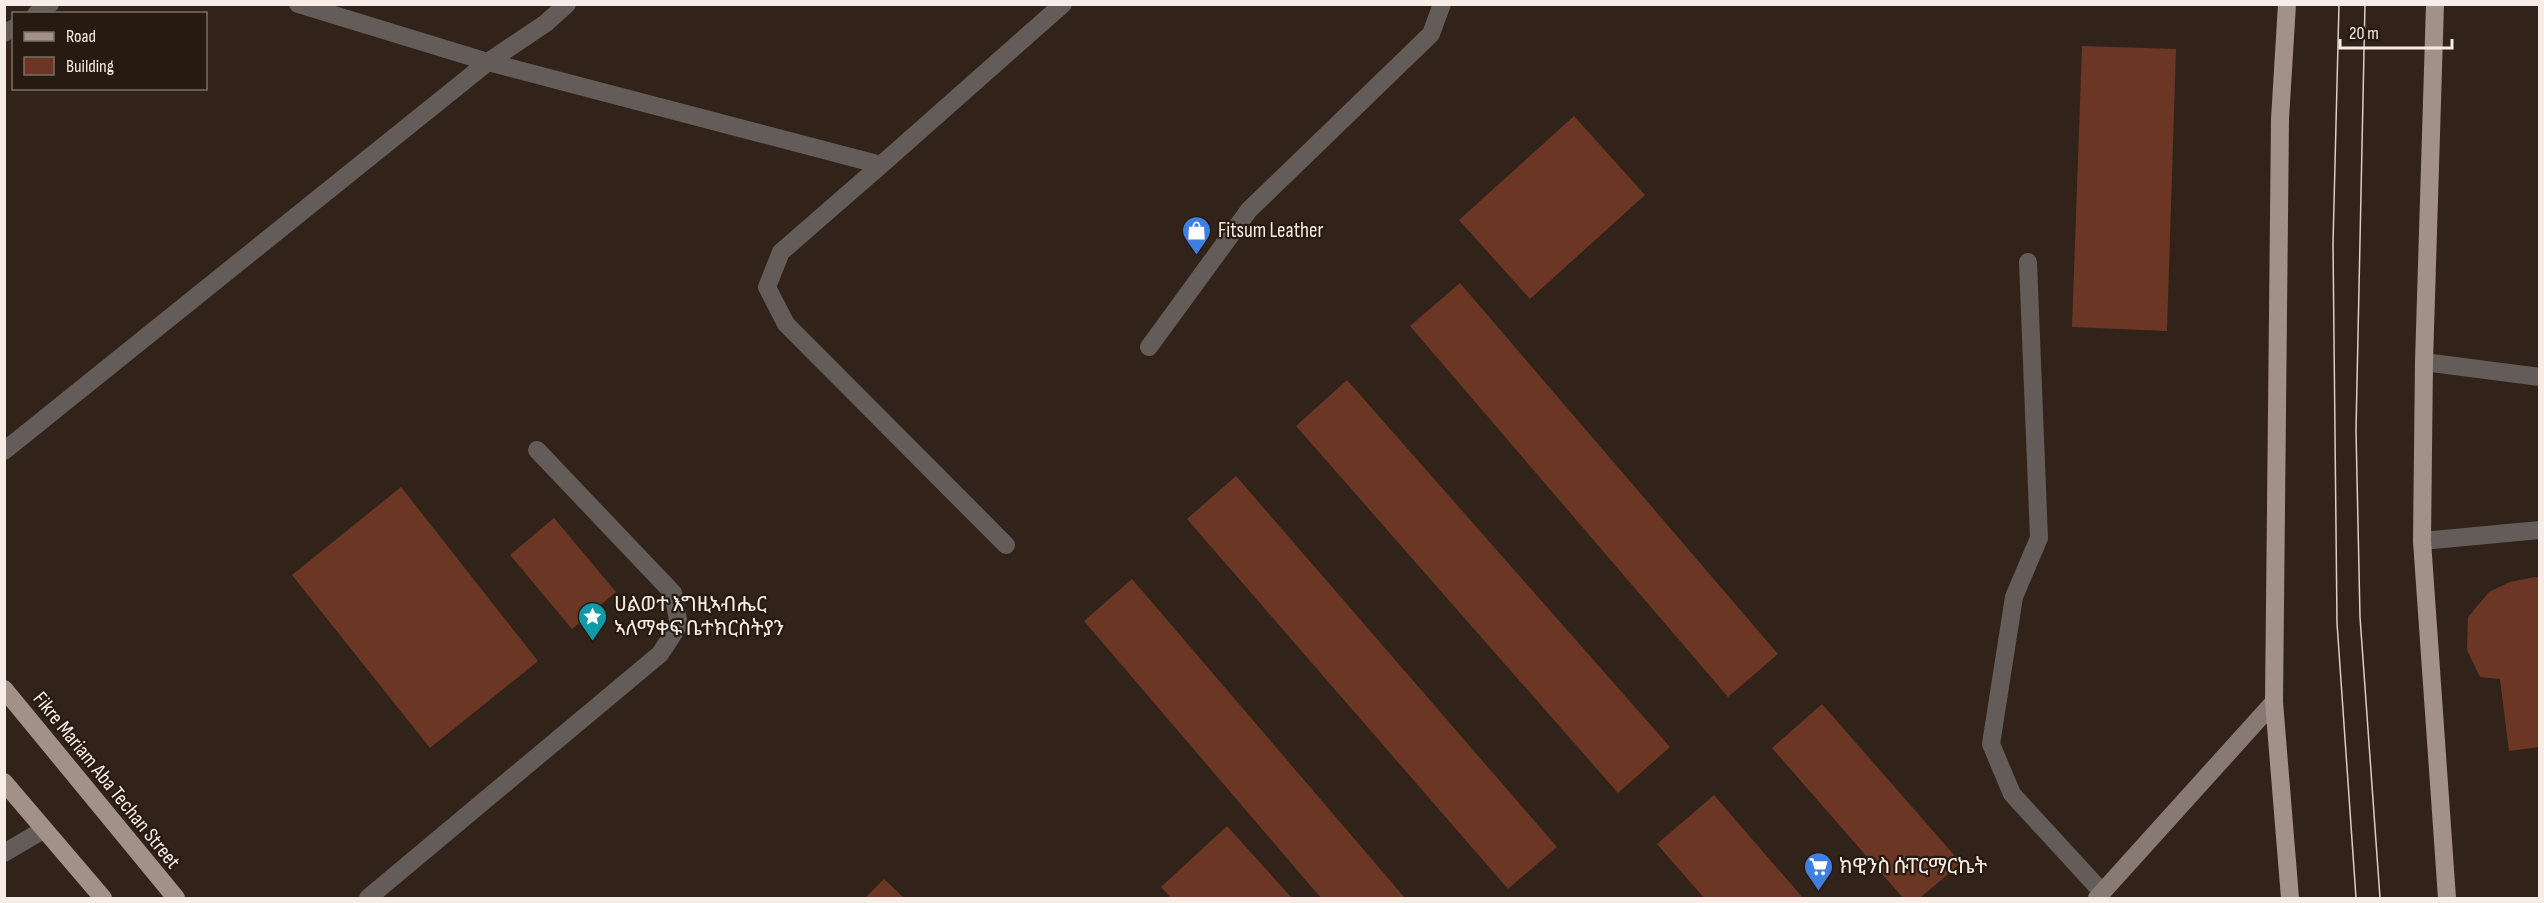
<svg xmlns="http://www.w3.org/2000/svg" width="2544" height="903" viewBox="0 0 2544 903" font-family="'Sofia Sans Condensed','Noto Sans Ethiopic',sans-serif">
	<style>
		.building { fill: #6b3623 }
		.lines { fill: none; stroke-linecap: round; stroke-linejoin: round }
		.lane { stroke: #645c58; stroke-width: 18 }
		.street { stroke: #645c58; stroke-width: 18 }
		.secondary { stroke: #877a73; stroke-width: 18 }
		.primary { stroke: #a29188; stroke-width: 18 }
		.tram { stroke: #d9cec7; stroke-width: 1.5 }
		.labels { text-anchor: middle; stroke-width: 4.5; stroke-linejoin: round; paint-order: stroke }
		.poi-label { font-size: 21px; fill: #f7ede6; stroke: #271a10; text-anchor: start }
		.street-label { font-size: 21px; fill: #f7ede6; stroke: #271a10 }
	</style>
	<rect width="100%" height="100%" fill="#312319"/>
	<path class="building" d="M 2082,46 L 2176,49 L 2167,331 L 2072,327 Z
		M 1574,116 L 1645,195 L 1530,299 L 1459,220 Z
		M 1460,283 L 1778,654 L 1728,697 L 1410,326 Z
		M 1347,380 L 1670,747 L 1618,793 L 1296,426 Z
		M 1236,476 L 1557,847 L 1508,889 L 1187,519 Z
		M 401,487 L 538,661 L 430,748 L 292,575 Z
		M 554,518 L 616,592 L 572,629 L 510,555 Z
		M 2535,577 L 2540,578 L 2540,747 L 2509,751 L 2500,679 L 2480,677 L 2467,650 L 2468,617 L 2489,592 L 2510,582 Z
		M 1132,579 L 1405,898 L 1321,898 L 1084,621 Z
		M 1822,704 L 1961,863 L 1920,898 L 1903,898 L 1772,748 Z
		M 1714,795 L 1803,898 L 1704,898 L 1657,844 Z
		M 1227,826 L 1292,898 L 1171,898 L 1161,887 Z
		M 884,879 L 904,898 L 865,898 Z"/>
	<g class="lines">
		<path class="lane" d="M 2028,262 L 2039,538 L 2014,597 L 1991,744 L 2012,794 L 2102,892
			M 2424,362 L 2540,377"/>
		<path class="street" d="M 298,4 L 488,62 L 881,165 L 1063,4
			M 36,14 L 50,4
			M 4,33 L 14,28
			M 881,165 L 781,252 L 767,287 L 786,324 L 1006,545
			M 1149,347 L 1249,210 L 1431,34 L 1442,4
			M 4,451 L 488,62 L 546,23 L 567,4
			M 2422,541 L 2540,530
			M 4,853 L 43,830
			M 368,898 L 660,654 L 679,625 L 673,593 L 537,450"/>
		<path class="secondary" d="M 2097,898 L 2274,702"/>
		<path class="primary" d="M 2287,4 L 2280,119 L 2274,702 L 2290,898
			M 2435,4 L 2424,362 L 2422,541 L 2447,898
			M 4,689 L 176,898
			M 4,782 L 103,898"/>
		<path class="tram" d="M 2339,4 L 2333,244 L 2337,623 L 2356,898
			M 2365,4 L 2356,430 L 2360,617 L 2380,898"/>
	</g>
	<defs>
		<symbol id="shop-pin" viewBox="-11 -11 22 30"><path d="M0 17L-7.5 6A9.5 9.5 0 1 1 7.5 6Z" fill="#3f7fe0" stroke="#271a10"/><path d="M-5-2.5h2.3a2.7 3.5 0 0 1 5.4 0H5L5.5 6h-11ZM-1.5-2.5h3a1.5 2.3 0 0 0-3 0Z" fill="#fff"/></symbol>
		<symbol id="sight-pin" viewBox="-11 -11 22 30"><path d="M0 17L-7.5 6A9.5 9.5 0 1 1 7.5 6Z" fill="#0f9aa8" stroke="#271a10"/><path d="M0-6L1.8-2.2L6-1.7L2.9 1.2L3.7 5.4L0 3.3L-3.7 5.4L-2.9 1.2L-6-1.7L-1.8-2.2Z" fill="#fff"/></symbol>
		<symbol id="supermarket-pin" viewBox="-11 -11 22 30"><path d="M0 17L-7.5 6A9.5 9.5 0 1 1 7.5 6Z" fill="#3f7fe0" stroke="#271a10"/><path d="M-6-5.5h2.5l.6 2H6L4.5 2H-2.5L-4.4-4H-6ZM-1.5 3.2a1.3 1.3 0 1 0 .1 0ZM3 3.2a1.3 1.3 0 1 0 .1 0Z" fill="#fff"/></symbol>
	</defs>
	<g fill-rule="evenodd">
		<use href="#shop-pin" x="1180" y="214" width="33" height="45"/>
		<use href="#sight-pin" x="576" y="600" width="33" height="45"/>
		<use href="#supermarket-pin" x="1802" y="850" width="33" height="45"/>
	</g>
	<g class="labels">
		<g class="poi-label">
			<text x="1218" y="237">Fitsum Leather</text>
			<text x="614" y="611">ሀልወተ እግዚኣብሔር<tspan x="614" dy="24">ኣለማቀፍ ቤተክርስትያን</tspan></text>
			<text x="1839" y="873">ክዊንስ ሱፐርማርኬት</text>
		</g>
		<g class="street-label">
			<text transform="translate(107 780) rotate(51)" y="7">Fikre Mariam Aba Techan Street</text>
		</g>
	</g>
	<rect width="2544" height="903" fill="none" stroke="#f7ede6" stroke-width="12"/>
	<rect x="12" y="12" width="195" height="78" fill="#271a10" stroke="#7a6e66" stroke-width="1.5"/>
	<rect x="24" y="32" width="30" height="9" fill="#a29188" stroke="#7a6e66" stroke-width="1.5"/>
	<text x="66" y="42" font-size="18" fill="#f7ede6">Road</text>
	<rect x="24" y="57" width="30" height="18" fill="#6b3623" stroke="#7a6e66" stroke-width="1.5"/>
	<text x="66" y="72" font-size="18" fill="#f7ede6">Building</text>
	<path d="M2340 39v9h112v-9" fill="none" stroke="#f7ede6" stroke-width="3"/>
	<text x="2349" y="39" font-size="18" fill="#f7ede6" stroke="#271a10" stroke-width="4.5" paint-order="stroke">20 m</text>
</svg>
